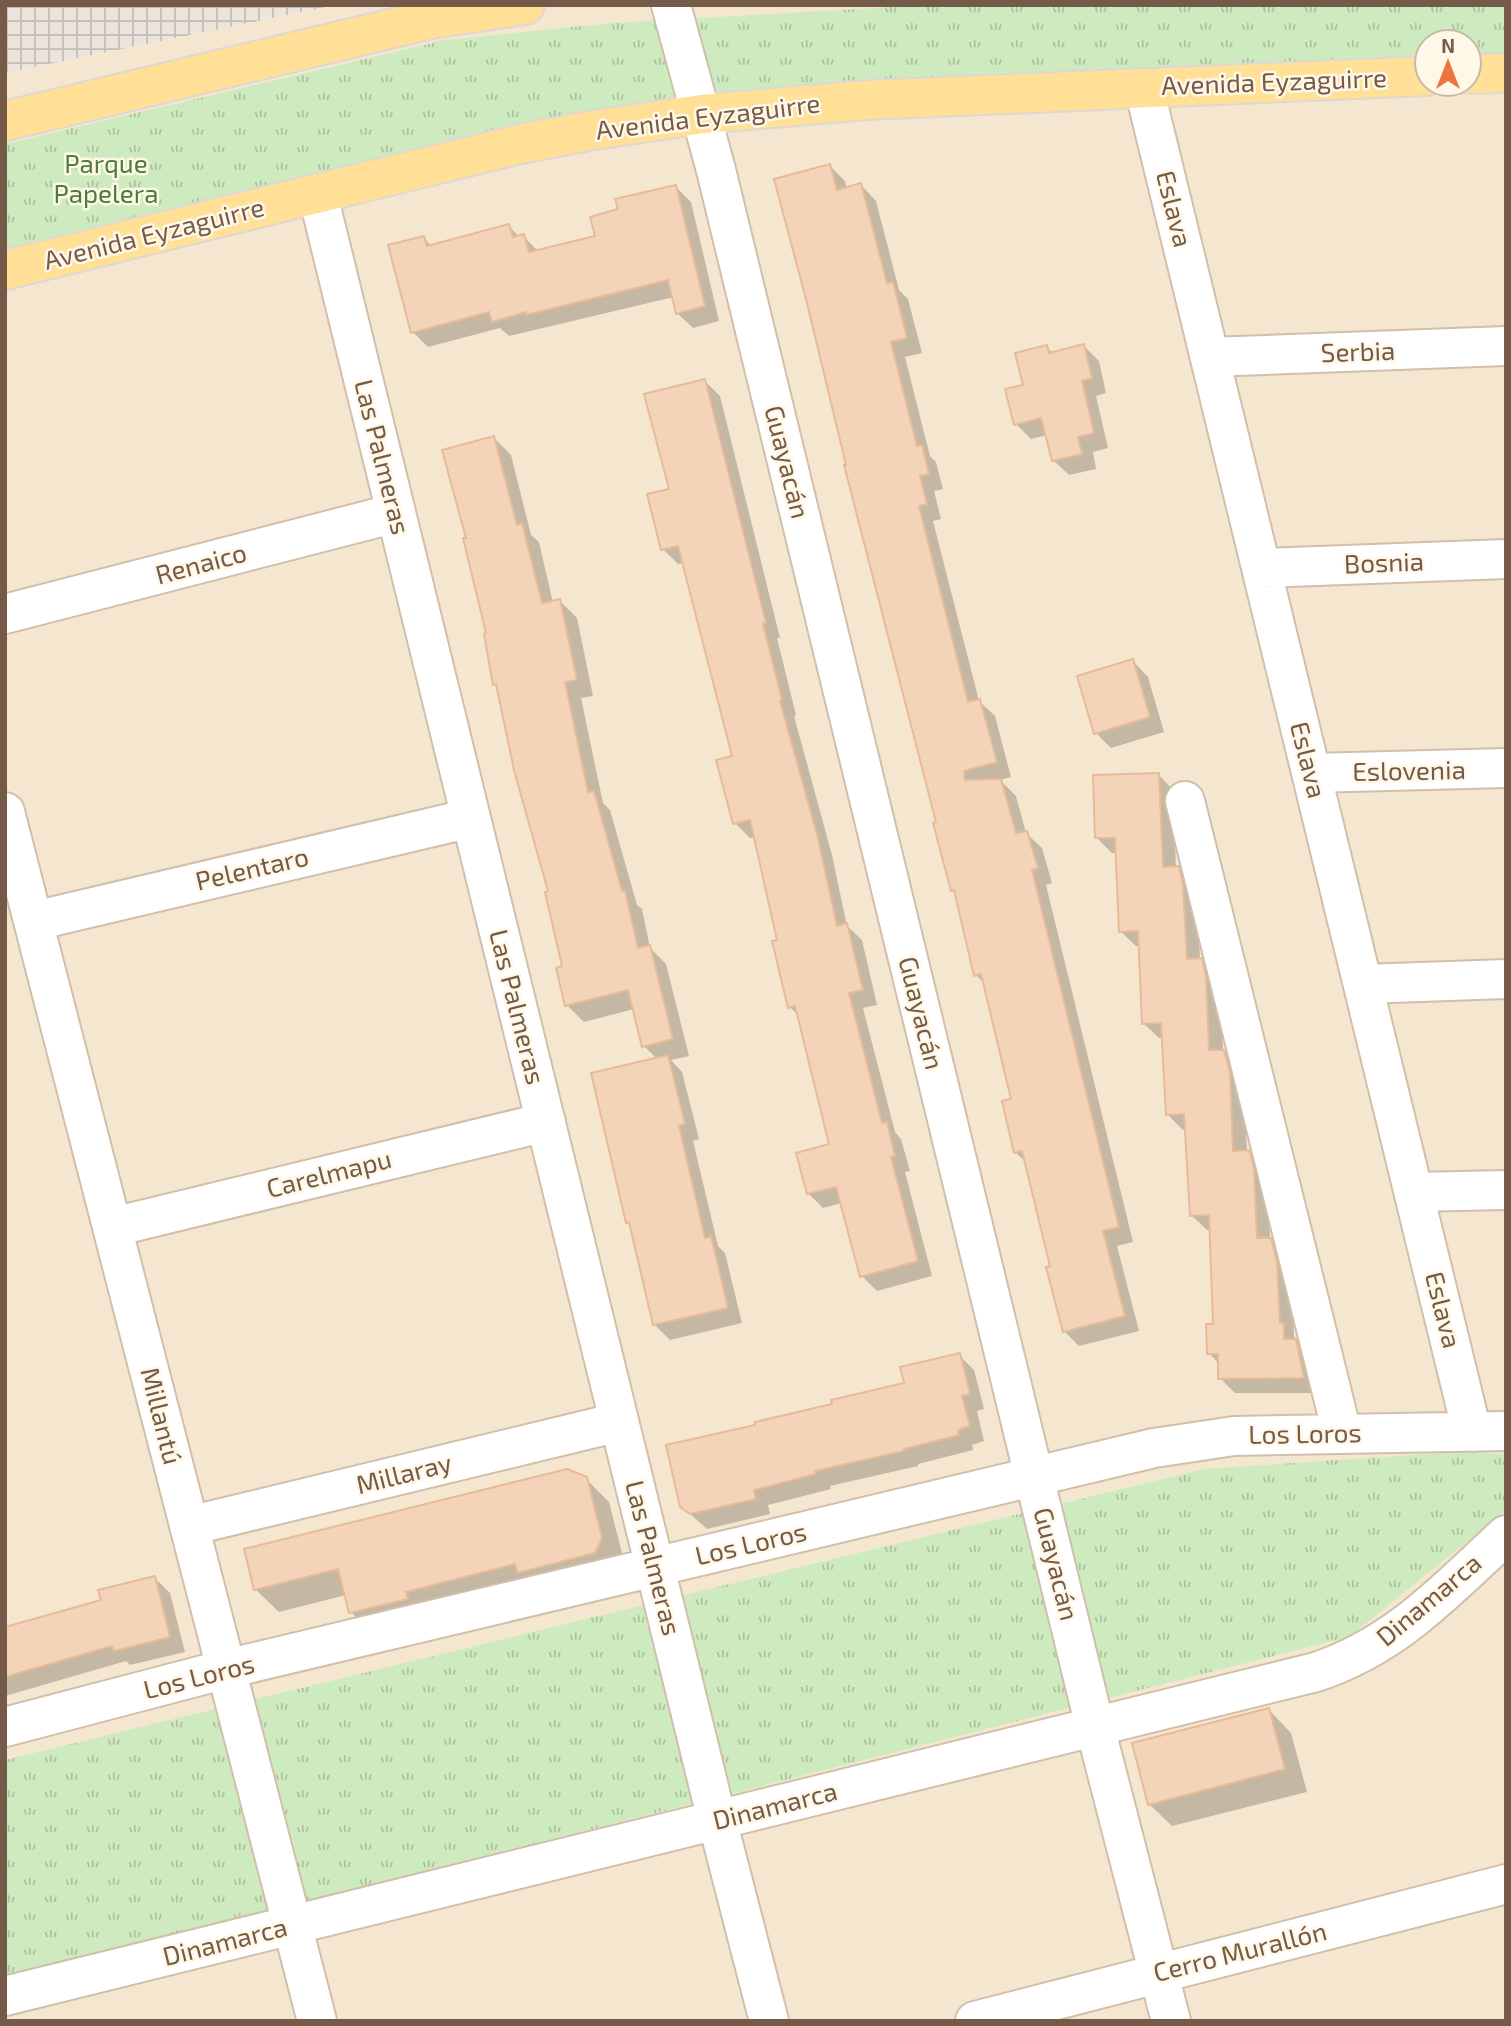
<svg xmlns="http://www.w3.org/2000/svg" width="1511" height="2026" viewBox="0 0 1511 2026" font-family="'Exo 2',sans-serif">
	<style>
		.residential { fill: #f5e7cf; fill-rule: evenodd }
		.industrial { fill: url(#industrial-grid) }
		.park { fill: url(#park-tufts) }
		.shadow { fill: #0003 }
		.building { fill: #f4d4b8; stroke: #e7bb97; stroke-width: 2 }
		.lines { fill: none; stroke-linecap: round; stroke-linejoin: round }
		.minor-casing { stroke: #d1bfab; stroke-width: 42 }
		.primary-casing { stroke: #ded8d3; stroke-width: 42 }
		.minor { stroke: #fff; stroke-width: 38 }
		.primary { stroke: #ffe096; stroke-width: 38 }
		.labels { text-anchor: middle; stroke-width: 5; stroke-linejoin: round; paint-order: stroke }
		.street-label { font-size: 26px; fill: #755b47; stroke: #fff8e8 }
		.park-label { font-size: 26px; fill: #4c7c3e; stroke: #fff8e8 }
	</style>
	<defs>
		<pattern id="industrial-grid" width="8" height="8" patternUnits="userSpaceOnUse" patternTransform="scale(1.75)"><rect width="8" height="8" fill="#ece5dd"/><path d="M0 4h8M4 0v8" fill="none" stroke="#c4bdb5"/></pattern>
		<pattern id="park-tufts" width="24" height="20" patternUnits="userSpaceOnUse" patternTransform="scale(1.75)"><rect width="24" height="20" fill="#ceebbf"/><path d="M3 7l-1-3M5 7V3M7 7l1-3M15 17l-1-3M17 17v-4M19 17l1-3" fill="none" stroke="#acc19d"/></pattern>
	</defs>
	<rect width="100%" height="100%" fill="#fdf4e1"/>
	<path class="residential" d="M 336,5 L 1506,5 L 1506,2021 L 5,2021 L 5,73 ZM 1427,42 L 1469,42 L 1469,84 L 1427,84 Z"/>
	<path class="industrial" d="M 5,5 L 336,5 L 5,73 Z"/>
	<path class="park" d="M 929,5 L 1506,5 L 1506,58 L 1469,60 L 1469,42 L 1427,42 L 1427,62 L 770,90 L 5,261 L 5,144 L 445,40 L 612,23 Z
		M 1474,1451 L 1506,1455 L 1506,1510 L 1349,1637 L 5,1978 L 5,1760 L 1204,1469 Z"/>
	<path class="shadow" d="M 830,166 L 845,181 L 847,189 L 861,185 L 876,201 L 899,290 L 908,299 L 922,353 L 905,357 L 930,456 L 936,462 L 943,489 L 934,491 L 941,519 L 933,521 L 979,701 L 995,716 L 1011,777 L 1000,780 L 1016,796 L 1026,833 L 1042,848 L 1052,883 L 1046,885 L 1133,1242 L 1117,1246 L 1139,1331 L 1079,1346 L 1064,1331 L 1052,1267 L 1027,1163 L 1015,1152 L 1013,1100 L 985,984 L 976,975 L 957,895 L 953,890 L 938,823 Z
		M 676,187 L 691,202 L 719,321 L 693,328 L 677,313 L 674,297 L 509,336 L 500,328 L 428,347 L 413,332 L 424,238 L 432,247 L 509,226 L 519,237 L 523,236 L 538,251 L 597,237 L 620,210 Z
		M 1084,346 L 1099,361 L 1106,393 L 1096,396 L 1108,448 L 1093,452 L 1096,469 L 1069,475 L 1053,460 L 1047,435 L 1031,439 L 1016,424 L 1025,386 L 1047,347 L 1053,353 Z
		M 705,381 L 720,396 L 780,638 L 777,638 L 796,715 L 794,716 L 832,855 L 847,926 L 862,940 L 877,1005 L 863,1008 L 895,1132 L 901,1139 L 910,1171 L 905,1172 L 932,1276 L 877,1291 L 862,1276 L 842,1203 L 823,1208 L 808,1193 L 831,1146 L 799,1016 L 790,1007 L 779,942 L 756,837 L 750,838 L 735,823 L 734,757 L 684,563 L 678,564 L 663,549 L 671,490 Z
		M 494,438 L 511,455 L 531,535 L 539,542 L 553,603 L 560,601 L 577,618 L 593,696 L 581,698 L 603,803 L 610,810 L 637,905 L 642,909 L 650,948 L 666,964 L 689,1056 L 671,1060 L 682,1072 L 699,1139 L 693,1141 L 718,1246 L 725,1253 L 742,1323 L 670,1340 L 655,1325 L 631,1226 L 627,1222 L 657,1059 L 644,1046 L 634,1009 L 584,1022 L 567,1005 L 565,968 L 551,892 L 498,687 L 495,684 L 489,635 L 468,539 Z
		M 1133,661 L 1148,677 L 1164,732 L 1111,748 L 1096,733 Z
		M 1158,774 L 1173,790 L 1176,868 L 1193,883 L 1198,902 L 1200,960 L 1216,975 L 1221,994 L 1223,1051 L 1239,1067 L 1244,1089 L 1247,1152 L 1264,1168 L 1268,1184 L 1270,1240 L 1286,1255 L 1292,1280 L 1294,1336 L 1311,1356 L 1318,1393 L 1235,1393 L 1220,1378 L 1220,1365 L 1209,1353 L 1215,1326 L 1211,1230 L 1207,1230 L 1191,1215 L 1187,1129 L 1183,1130 L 1167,1114 L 1163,1038 L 1159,1038 L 1143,1023 L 1140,946 L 1136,946 L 1120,931 L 1117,853 L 1112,853 L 1097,838 Z
		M 959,1355 L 974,1370 L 984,1409 L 977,1411 L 984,1441 L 972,1445 L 973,1450 L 918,1464 L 918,1466 L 830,1486 L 831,1489 L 768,1505 L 770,1514 L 707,1529 L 681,1506 L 758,1426 L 907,1385 Z
		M 586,1479 L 609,1502 L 624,1561 L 373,1635 L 351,1612 L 346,1595 L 279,1612 L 256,1590 Z
		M 155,1578 L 170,1593 L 185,1652 L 130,1665 L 126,1661 L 5,1696 L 5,1629 L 103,1602 Z
		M 1269,1710 L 1291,1733 L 1307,1792 L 1172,1826 L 1149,1804 Z"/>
	<path class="building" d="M 830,164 L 837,190 L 861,183 L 887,283 L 893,282 L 907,338 L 891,342 L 917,446 L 922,445 L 929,474 L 920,476 L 927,504 L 919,506 L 968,702 L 980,699 L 997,762 L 964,771 L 965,780 L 1001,779 L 1016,833 L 1027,831 L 1038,868 L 1032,870 L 1119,1227 L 1103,1231 L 1125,1316 L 1063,1332 L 1046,1267 L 1050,1266 L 1022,1151 L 1014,1153 L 1002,1101 L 1011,1099 L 981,974 L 974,976 L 954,890 L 951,891 L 933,823 L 936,822 L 844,465 L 846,465 L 807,303 L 774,179 Z
		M 676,185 L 705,306 L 676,314 L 668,280 L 526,315 L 526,312 L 492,322 L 489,312 L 411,333 L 388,245 L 424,236 L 427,246 L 509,224 L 513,237 L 524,234 L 529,252 L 595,236 L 590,217 L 618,209 L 615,199 Z
		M 1084,344 L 1092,378 L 1082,381 L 1094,433 L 1078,437 L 1082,454 L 1052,461 L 1041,418 L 1014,425 L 1005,389 L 1023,385 L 1015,353 L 1047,345 L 1049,353 Z
		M 705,379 L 766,623 L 763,624 L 782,700 L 780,701 L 818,838 L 837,926 L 847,923 L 863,990 L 849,993 L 882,1123 L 887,1122 L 895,1156 L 891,1157 L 918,1261 L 860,1277 L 836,1187 L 807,1194 L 796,1153 L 829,1144 L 795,1006 L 788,1008 L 772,941 L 777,940 L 750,820 L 733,824 L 716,760 L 732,756 L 678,546 L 661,550 L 647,494 L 669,489 L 644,394 Z
		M 494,436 L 517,525 L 522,523 L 542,603 L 560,599 L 577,680 L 565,682 L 588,792 L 594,791 L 622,891 L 625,891 L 638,948 L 650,945 L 673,1039 L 642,1047 L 628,990 L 565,1006 L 556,968 L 562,966 L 545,892 L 548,891 L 514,770 L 496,684 L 493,685 L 484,634 L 486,633 L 463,538 L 466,538 L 442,450 Z
		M 1133,659 L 1150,717 L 1094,734 L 1077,676 Z
		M 1159,773 L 1163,867 L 1179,866 L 1183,885 L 1187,959 L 1202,958 L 1206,977 L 1209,1050 L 1224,1050 L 1230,1072 L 1233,1151 L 1249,1150 L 1254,1168 L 1257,1238 L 1271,1238 L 1277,1263 L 1280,1323 L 1284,1323 L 1284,1339 L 1296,1339 L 1304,1378 L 1218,1379 L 1218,1354 L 1207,1354 L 1206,1324 L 1213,1324 L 1209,1215 L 1190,1216 L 1184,1114 L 1166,1115 L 1161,1023 L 1142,1024 L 1138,931 L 1119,932 L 1115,838 L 1095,838 L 1093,775 Z
		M 668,1055 L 685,1124 L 679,1126 L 705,1238 L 711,1236 L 728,1308 L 653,1325 L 629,1222 L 626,1223 L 591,1073 Z
		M 960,1353 L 970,1394 L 962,1396 L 970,1426 L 958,1430 L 959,1435 L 904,1449 L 904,1451 L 815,1471 L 816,1474 L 754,1490 L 756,1499 L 690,1514 L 680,1507 L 666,1445 L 755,1425 L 755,1422 L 832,1404 L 831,1400 L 904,1383 L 900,1367 Z
		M 567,1469 L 587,1477 L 602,1538 L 595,1553 L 517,1573 L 515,1564 L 406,1592 L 408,1599 L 349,1613 L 338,1569 L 254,1590 L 244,1549 Z
		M 155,1576 L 170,1637 L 114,1651 L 112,1646 L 5,1677 L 5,1627 L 101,1600 L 98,1590 Z
		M 1269,1708 L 1285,1769 L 1148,1805 L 1132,1743 Z"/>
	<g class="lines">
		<defs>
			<path id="minor" d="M 671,5 L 716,170 L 1095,1727 L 1171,2021
				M 1144,88 L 1472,1432
				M 318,195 L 717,1820 L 769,2021
				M 1210,357 L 1506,346
				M 1262,568 L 1506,559
				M 5,614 L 396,513
				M 1312,773 L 1506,768
				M 1185,801 L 1342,1433
				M 5,812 L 317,2021
				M 34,921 L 471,818
				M 1363,984 L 1506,979
				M 1414,1192 L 1506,1190
				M 113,1227 L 546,1122
				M 189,1526 L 619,1422
				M 5,1727 L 226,1669 L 1154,1448 L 1234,1436 L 1506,1431
				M 5,1996 L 1316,1672 C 1397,1645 1445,1591 1506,1535
				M 975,2021 L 1506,1884"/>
			<path id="primary" d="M 1469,74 L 1506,73
				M 5,121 L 431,19 L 525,5
				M 5,270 L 520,144 L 588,131 L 702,114 L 867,100 L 1427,76"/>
		</defs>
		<use href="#minor" class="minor-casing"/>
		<use href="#primary" class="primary-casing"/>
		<use href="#minor" class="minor"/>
		<use href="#primary" class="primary"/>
	</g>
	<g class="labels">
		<g class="street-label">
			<text transform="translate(1274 82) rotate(-2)" y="9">Avenida Eyzaguirre</text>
			<text transform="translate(708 117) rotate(-7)" y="9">Avenida Eyzaguirre</text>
			<text transform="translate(1174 209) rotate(76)" y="9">Eslava</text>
			<text transform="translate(154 234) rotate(-14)" y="9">Avenida Eyzaguirre</text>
			<text transform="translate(1358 352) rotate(-2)" y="9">Serbia</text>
			<text transform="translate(382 457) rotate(76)" y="9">Las Palmeras</text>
			<text transform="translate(787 462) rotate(76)" y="9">Guayacán</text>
			<text transform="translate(1384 563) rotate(-2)" y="9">Bosnia</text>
			<text transform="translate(201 564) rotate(-15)" y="9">Renaico</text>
			<text transform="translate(1308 760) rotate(76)" y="9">Eslava</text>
			<text transform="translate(1409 771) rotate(-1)" y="9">Eslovenia</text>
			<text transform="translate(252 869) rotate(-13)" y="9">Pelentaro</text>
			<text transform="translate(517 1007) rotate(76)" y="9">Las Palmeras</text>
			<text transform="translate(921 1013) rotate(76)" y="9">Guayacán</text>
			<text transform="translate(329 1174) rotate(-14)" y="9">Carelmapu</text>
			<text transform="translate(1443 1310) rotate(76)" y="9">Eslava</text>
			<text transform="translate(161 1416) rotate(76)" y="9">Millantú</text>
			<text transform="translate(1305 1434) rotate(-1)" y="9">Los Loros</text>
			<text transform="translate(404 1474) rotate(-14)" y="9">Millaray</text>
			<text transform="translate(751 1544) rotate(-13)" y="9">Los Loros</text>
			<text transform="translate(653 1558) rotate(76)" y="9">Las Palmeras</text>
			<text transform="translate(1056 1564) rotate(76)" y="9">Guayacán</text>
			<text transform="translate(1429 1600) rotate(-40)" y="9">Dinamarca</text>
			<text transform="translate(199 1677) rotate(-14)" y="9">Los Loros</text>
			<text transform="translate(775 1806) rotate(-14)" y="9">Dinamarca</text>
			<text transform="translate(225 1942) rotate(-14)" y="9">Dinamarca</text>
			<text transform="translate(1240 1952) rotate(-14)" y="9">Cerro Murallón</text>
		</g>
		<g class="park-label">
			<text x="106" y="173">Parque<tspan x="106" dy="30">Papelera</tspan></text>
		</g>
	</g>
	<rect width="1511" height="2026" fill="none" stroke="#755b47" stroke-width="14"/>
	<g transform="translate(1448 63)"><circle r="33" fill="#fff8e8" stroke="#c8b9a8" stroke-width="2"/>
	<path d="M0-5L12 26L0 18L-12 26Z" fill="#ed7340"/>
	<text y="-10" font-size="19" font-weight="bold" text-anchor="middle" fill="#755b47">N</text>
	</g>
</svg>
